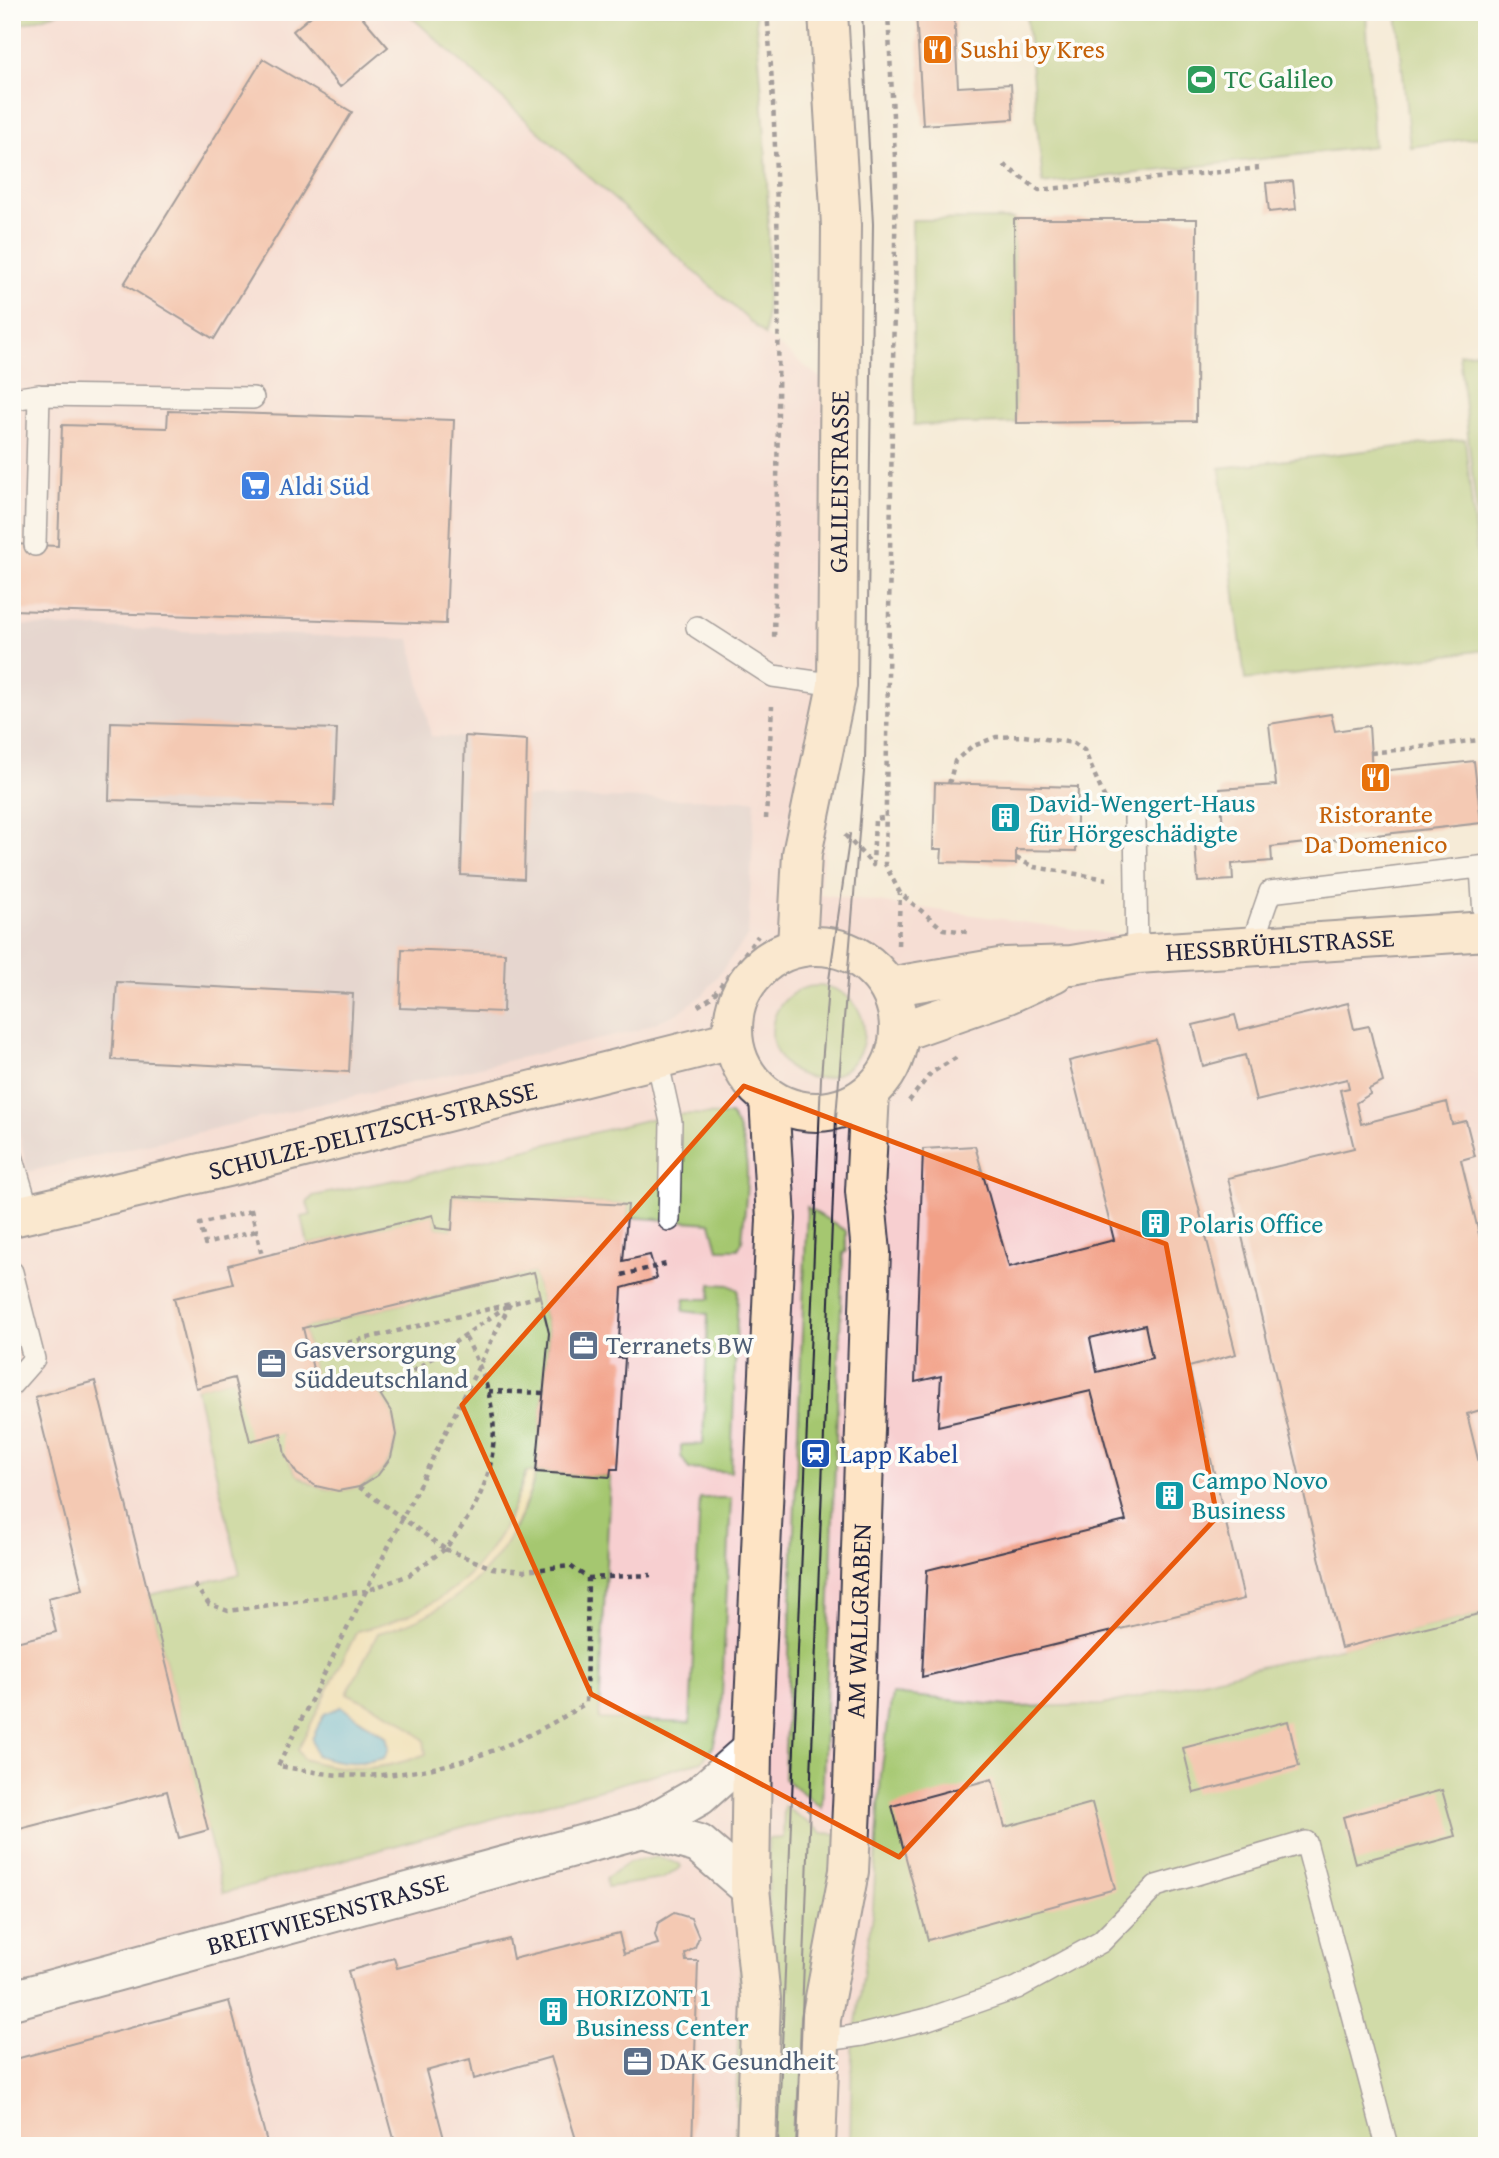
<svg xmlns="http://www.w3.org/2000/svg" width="1499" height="2158" viewBox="0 0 1499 2158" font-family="'Gentium Book Plus',serif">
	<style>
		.built { fill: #f7cfd0 }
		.industrial { fill: #d2bdc5 }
		.green { fill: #a5c76f; stroke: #647455; stroke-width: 2 }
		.sand { fill: #eeda9e; stroke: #887e6c; stroke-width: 2; fill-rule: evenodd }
		.water { fill: #5ebbdc; stroke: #406e8c; stroke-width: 2 }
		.building { fill: #f2a188; fill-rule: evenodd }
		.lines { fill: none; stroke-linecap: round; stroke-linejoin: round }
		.lane-casing { stroke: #424052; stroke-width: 24 }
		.street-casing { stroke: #424052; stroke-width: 42 }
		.secondary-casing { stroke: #424052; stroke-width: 42 }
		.path { stroke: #424052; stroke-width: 4.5; stroke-dasharray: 5 5; stroke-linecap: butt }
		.lane { stroke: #fff; stroke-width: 21 }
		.street { stroke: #fff; stroke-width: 38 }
		.secondary { stroke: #fee4c5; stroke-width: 38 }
		.tram { stroke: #22223b; stroke-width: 2 }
		.marked { fill: none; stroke: #e8590c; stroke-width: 5; stroke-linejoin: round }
		.labels { text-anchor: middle; stroke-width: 7; stroke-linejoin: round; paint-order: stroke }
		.food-label { font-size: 26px; fill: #c56008; stroke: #fdfcf7; text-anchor: start }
		.leisure-label { font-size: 26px; fill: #27864d; stroke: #fdfcf7; text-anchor: start }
		.street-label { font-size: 26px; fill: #22223b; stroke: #fdfcf7 }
		.shop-label { font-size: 26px; fill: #366cbe; stroke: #fdfcf7; text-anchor: start }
		.culture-label { font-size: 26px; fill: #0d838f; stroke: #fdfcf7; text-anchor: start }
		.service-label { font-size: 26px; fill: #4e5e75; stroke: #fdfcf7; text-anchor: start }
		.transit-label { font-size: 26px; fill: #164399; stroke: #fdfcf7; text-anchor: start }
	</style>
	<rect width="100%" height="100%" fill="#fdfcf7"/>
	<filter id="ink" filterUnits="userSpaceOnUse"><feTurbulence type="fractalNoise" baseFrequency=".0143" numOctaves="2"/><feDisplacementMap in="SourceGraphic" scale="14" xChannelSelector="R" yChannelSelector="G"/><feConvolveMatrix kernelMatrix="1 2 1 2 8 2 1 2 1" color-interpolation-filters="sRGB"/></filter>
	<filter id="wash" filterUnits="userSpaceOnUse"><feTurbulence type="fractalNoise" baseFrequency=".00686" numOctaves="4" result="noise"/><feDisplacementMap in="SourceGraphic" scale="28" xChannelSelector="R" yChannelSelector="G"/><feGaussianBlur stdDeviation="1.57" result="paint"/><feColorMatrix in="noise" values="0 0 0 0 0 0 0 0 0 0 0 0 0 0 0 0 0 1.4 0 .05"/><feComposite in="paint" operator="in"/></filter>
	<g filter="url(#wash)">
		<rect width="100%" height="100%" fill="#f6ebd7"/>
		<path class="built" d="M 61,12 L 406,12 L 765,335 L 850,401 L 844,689 L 819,894 L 1279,957 L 1487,937 L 1487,2146 L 12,2146 L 12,27 Z"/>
		<path class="industrial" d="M 12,625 L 410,639 L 431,736 L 527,740 L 526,797 L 755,800 L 748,936 L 704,994 L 678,1013 L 636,1031 L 27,1172 L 12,1097 Z"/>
		<path class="green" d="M 12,12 L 61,12 L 12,27 Z
			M 406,12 L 755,12 C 765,119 773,228 765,335 Z
			M 1026,12 L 1366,12 L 1374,146 L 1043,184 Z
			M 1397,12 L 1487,12 L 1487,136 L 1410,147 Z
			M 1014,219 L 1016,423 L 914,425 L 912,220 Z
			M 1487,351 L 1487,606 L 1459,354 Z
			M 1465,439 L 1487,650 L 1245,680 L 1220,468 Z
			M772 1032a46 46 0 1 1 92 0a46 46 0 1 1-92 0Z
			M 684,1114 L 731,1115 C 756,1155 745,1196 742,1242 L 738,1249 L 718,1249 L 711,1223 L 628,1217 L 628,1205 L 454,1196 L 452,1230 L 436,1228 L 433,1216 L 308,1245 L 302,1217 L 311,1215 L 307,1203 L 313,1196 L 425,1174 L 658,1117 Z
			M 807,1207 L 846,1231 L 846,1252 L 843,1253 L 822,1808 L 784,1778 Z
			M 534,1272 L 549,1333 L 537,1472 L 610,1477 L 599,1719 L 690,1723 L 700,1498 L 731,1498 L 721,1717 L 713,1747 L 702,1761 L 223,1893 L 149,1595 L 240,1574 L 196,1388 L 234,1378 C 249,1395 268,1412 280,1431 C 288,1445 285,1462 298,1475 C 312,1487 330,1492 348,1489 C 421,1477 409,1363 316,1381 L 303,1328 Z
			M 711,1284 L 729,1285 L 738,1290 L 731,1472 L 689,1469 L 681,1456 L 681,1445 L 703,1444 L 708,1314 L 683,1311 L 685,1299 L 710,1299 Z
			M 1487,1612 L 1487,2146 L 850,2146 L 852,2050 L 873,1908 L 881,1774 L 892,1694 L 1018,1707 L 1103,1705 Z
			M 784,1806 L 823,1833 L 837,1834 L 806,2146 L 771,2146 L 768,1839 L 783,1838 Z
			M 657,1857 L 680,1864 L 681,1867 L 662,1879 L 607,1887 L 606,1878 L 629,1862 Z
			M 741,1938 L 749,1985 L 743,2146 L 735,2146 Z"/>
		<path class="sand" d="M 526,1472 L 536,1472 C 515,1554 461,1612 378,1633 L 347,1693 L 400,1719 L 424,1740 L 426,1754 C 385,1771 345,1773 303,1759 L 298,1750 L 357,1631 C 448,1612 500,1560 526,1472 ZM 341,1707 L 386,1736 L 389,1748 L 384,1758 L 362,1763 Z"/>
		<path class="water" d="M 341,1707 L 386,1737 L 389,1748 L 384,1758 C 359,1764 341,1764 316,1755 L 312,1739 L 324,1714 Z"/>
		<g id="blocks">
			<path class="building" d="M 316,12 L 358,12 L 388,47 L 340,87 L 293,31 Z
				M 954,12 L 958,87 L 1011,84 L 1013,119 L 923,125 L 916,13 Z
				M 263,59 L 352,112 L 214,339 L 124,284 Z
				M 1293,181 L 1296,209 L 1269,212 L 1266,183 Z
				M 1014,219 L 1197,219 L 1196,421 L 1016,423 Z
				M 168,411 L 454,420 L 446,624 L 12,610 L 12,544 L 58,546 L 62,425 L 167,428 Z
				M 1331,714 L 1335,731 L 1369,726 L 1372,772 L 1474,761 L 1481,823 L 1271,847 L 1272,861 L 1232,864 L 1233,880 L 1198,882 L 1194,830 L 1223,828 L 1220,789 L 1276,785 L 1269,724 Z
				M 111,722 L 337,729 L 334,806 L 109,800 Z
				M 465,736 L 527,740 L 524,879 L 461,875 Z
				M 935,783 L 1078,787 L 1076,851 L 1016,850 L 1016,864 L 941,862 L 942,849 L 933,849 Z
				M 402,949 L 505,953 L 503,1012 L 400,1008 Z
				M 117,982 L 353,994 L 349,1072 L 112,1060 Z
				M 1348,1003 L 1354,1029 L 1369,1026 L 1383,1082 L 1369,1089 L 1370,1094 L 1356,1103 L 1361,1124 L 1447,1102 L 1452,1124 L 1466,1121 L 1475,1156 L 1461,1160 L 1487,1267 L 1487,1408 L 1467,1414 L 1487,1496 L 1487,1612 L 1341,1648 L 1228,1178 L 1354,1148 L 1340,1090 L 1349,1088 L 1347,1079 L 1256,1101 L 1245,1055 L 1203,1066 L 1193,1025 L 1235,1015 L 1239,1030 Z
				M 1156,1040 L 1236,1354 L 1189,1367 L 1244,1599 L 922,1677 L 927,1570 L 1126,1521 L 1091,1391 L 938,1426 L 941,1376 L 915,1382 L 923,1149 L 975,1146 L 1009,1267 L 1114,1240 L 1069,1061 ZM 1145,1325 L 1152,1358 L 1097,1372 L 1090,1338 Z
				M 454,1196 L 628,1205 L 623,1261 L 650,1255 L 657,1278 L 622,1288 L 618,1358 L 625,1358 L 618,1469 L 611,1469 L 610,1477 L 536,1472 L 549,1333 L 534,1272 L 303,1328 L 316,1381 L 339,1377 L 361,1381 L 380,1394 L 392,1413 L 396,1435 L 391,1457 L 378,1475 L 359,1487 L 338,1491 L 316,1486 L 297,1474 L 285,1455 L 281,1433 L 250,1441 L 234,1378 L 196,1388 L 174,1298 L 233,1284 L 228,1265 L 308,1245 L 433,1215 L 436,1228 L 452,1230 Z
				M 95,1381 L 208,1830 L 179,1838 L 167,1791 L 12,1831 L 12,1643 L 56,1632 L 48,1598 L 83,1589 L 35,1397 Z
				M 1288,1721 L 1299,1766 L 1194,1793 L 1183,1748 Z
				M 992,1779 L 1005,1827 L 1092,1803 L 1115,1889 L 928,1940 L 892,1806 Z
				M 1442,1790 L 1455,1836 L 1355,1863 L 1343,1817 Z
				M 674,1913 L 691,1918 L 699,1937 L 695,1947 L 685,1954 L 686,1961 L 698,1961 L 692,2146 L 578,2146 L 551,2057 L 474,2079 L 470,2059 L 426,2071 L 446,2146 L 396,2146 L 348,1971 L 394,1958 L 397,1968 L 509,1939 L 513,1959 L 619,1933 L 624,1954 L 658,1944 L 655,1935 L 658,1923 Z
				M 229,2001 L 268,2146 L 12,2146 L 12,2060 Z"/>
		</g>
	</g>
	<g filter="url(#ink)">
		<use href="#blocks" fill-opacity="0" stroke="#424052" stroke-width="2"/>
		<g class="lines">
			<defs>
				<path id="lane" d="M 12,399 L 39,395 L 253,398
					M 35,545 L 39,395
					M 697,627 L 773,676 L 837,685
					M 1135,818 L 1137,954
					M 1481,868 L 1485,931
					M 1251,947 L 1270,892 L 1487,866
					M 657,1059 L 671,1122 L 669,1220
					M 12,1156 L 29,1213
					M 12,1272 L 34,1359 L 12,1384
					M 820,2041 L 862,2035 L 928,2019 L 1017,1988 L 1101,1942 L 1156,1886 L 1306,1842 L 1387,2146"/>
				<g id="street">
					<path d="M 643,1828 L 699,1844 L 750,1888"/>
					<path id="s1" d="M 12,2000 L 643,1828 L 699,1796 L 752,1749"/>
				</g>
				<g id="secondary">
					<circle cx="816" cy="1029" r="83"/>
					<path id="s2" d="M 797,947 L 802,854 L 837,685 L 841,225 L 828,12"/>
					<path id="s3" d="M 889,987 L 1005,967 L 1072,965 L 1137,954 L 1487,931"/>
					<path d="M 900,1032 L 1008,994 L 1054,973"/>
					<path id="s4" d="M 12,1217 L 240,1164 L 732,1040"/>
					<path d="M 756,2146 L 761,1999 L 750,1888 L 752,1749 L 776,1219 L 769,1098"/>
					<path id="s5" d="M 816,2146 L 821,2019 L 849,1871 L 853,1786 L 871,1252 L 865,1191 L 870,1093"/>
				</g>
			</defs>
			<use href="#lane" class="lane-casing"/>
			<use href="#street" class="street-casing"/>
			<use href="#secondary" class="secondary-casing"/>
			<path class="path" d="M 767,12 C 784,222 778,431 774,641
				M 888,12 L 896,179 L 885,864 L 900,893 L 943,929 L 967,932
				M 1004,165 L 1039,190 L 1259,168
				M 1371,753 L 1487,739
				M 949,784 L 955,761 L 971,747 L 996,737 L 1024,736 L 1074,743 L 1084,750 L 1108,806
				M 766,819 L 772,706
				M 845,835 L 873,865 L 875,819 L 883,818
				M 1016,858 L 1034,867 L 1107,879
				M 898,945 L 900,894
				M 698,1006 L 712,997 L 758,936
				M 909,1101 L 931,1073 L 959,1056
				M 251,1209 L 262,1256
				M 251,1211 L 200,1224 L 205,1244 L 256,1231
				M 622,1275 L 666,1264
				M 309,1352 L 510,1304 L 380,1394
				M 488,1391 L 544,1393
				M 359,1487 L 445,1549 C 503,1480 509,1414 464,1335
				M 445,1549 L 492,1568 L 524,1571 L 570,1566 L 588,1578 L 586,1703 C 513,1750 430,1780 342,1775 C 321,1774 299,1769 278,1766 L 366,1591 L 409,1575 Z
				M 588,1578 L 651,1575
				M 194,1585 L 209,1604 L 228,1611 L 366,1591 L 510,1304 L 540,1296
				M 791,1796 L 814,1814"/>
			<use href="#lane" class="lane"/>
			<use href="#street" class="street"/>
			<use href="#secondary" class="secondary"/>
			<path class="tram" d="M 778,2146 L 821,1078 L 828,987 L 850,834
				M 797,2146 L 836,1117 L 865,759 L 867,684 L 873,224 L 862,12"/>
		</g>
	</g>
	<path d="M0 0H1499V2158H0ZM 744,1086 L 1166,1244 L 1217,1517 L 899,1857 L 591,1694 L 462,1405 Z" fill="#f6ebd7" fill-opacity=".55" fill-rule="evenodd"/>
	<path class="marked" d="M 744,1086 L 1166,1244 L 1217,1517 L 899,1857 L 591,1694 L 462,1405 Z"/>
	<defs>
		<symbol id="restaurant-square" viewBox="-11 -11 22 22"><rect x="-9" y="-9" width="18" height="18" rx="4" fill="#e8710a" stroke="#fdfcf7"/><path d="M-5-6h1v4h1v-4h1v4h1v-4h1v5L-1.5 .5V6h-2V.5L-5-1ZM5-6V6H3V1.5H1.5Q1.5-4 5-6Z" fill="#fff"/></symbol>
		<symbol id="stadium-square" viewBox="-11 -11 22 22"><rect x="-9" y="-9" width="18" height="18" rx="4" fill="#2e9e5b" stroke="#fdfcf7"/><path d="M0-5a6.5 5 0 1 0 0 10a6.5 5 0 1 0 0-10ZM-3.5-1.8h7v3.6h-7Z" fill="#fff"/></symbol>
		<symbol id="supermarket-square" viewBox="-11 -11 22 22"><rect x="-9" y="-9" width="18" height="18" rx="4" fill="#3f7fe0" stroke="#fdfcf7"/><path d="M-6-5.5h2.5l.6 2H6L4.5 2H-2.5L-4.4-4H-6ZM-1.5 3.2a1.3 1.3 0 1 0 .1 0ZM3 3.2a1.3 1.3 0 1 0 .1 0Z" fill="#fff"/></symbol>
		<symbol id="building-square" viewBox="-11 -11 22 22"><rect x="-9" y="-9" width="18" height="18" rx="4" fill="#0f9aa8" stroke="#fdfcf7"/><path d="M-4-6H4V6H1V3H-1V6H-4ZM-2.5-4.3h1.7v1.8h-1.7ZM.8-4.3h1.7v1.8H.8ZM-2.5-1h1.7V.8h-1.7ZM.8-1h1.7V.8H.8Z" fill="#fff"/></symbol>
		<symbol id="office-square" viewBox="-11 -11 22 22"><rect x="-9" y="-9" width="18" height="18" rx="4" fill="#5c6f8a" stroke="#fdfcf7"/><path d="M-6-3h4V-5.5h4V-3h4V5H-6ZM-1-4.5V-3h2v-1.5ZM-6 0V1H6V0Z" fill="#fff"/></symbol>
		<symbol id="station-square" viewBox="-11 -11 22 22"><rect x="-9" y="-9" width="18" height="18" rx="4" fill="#1a4fb4" stroke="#fdfcf7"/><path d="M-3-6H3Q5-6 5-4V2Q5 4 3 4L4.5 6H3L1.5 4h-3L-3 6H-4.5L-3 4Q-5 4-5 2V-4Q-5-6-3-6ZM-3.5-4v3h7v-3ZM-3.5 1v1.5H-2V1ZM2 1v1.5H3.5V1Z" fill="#fff"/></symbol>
	</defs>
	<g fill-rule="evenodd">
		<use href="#restaurant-square" x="920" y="32" width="35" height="35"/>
		<use href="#stadium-square" x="1184" y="62" width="35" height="35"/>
		<use href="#supermarket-square" x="238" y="468" width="35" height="35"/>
		<use href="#restaurant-square" x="1358" y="760" width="35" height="35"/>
		<use href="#building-square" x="988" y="800" width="35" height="35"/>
		<use href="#building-square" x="1138" y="1206" width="35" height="35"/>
		<use href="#office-square" x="566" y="1328" width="35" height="35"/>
		<use href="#office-square" x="254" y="1346" width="35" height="35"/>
		<use href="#station-square" x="798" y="1436" width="35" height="35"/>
		<use href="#building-square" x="1152" y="1478" width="35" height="35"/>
		<use href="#building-square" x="536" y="1994" width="35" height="35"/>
		<use href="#office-square" x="620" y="2044" width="35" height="35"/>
	</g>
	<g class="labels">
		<g class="food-label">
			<text x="960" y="58">Sushi by Kres</text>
			<text x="1376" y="823" text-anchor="middle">Ristorante<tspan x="1376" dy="30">Da Domenico</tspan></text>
		</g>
		<g class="leisure-label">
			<text x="1224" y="88">TC Galileo</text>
		</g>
		<g class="street-label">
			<text dy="9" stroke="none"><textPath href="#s2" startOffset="469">GALILEISTRASSE</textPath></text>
			<text dy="9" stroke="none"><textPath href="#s3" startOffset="394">HESSBRÜHLSTRASSE</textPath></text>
			<text dy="9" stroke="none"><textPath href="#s4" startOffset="371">SCHULZE-DELITZSCH-STRASSE</textPath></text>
			<text dy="9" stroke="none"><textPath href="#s5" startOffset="528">AM WALLGRABEN</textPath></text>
			<text dy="9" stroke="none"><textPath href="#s1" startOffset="327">BREITWIESENSTRASSE</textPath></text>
		</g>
		<g class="shop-label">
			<text x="279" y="495">Aldi Süd</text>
		</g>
		<g class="culture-label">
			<text x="1029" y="812">David-Wengert-Haus<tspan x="1029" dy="30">für Hörgeschädigte</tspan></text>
			<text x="1179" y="1233">Polaris Office</text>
			<text x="1192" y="1489">Campo Novo<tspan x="1192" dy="30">Business</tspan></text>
			<text x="576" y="2006">HORIZONT 1<tspan x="576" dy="30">Business Center</tspan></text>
		</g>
		<g class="service-label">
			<text x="606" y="1354">Terranets BW</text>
			<text x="294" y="1358">Gasversorgung<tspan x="294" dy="30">Süddeutschland</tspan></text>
			<text x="660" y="2070">DAK Gesundheit</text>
		</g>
		<g class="transit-label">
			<text x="839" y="1463">Lapp Kabel</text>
		</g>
	</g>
	<rect width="1499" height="2158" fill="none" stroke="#fdfcf7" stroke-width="42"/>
</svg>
